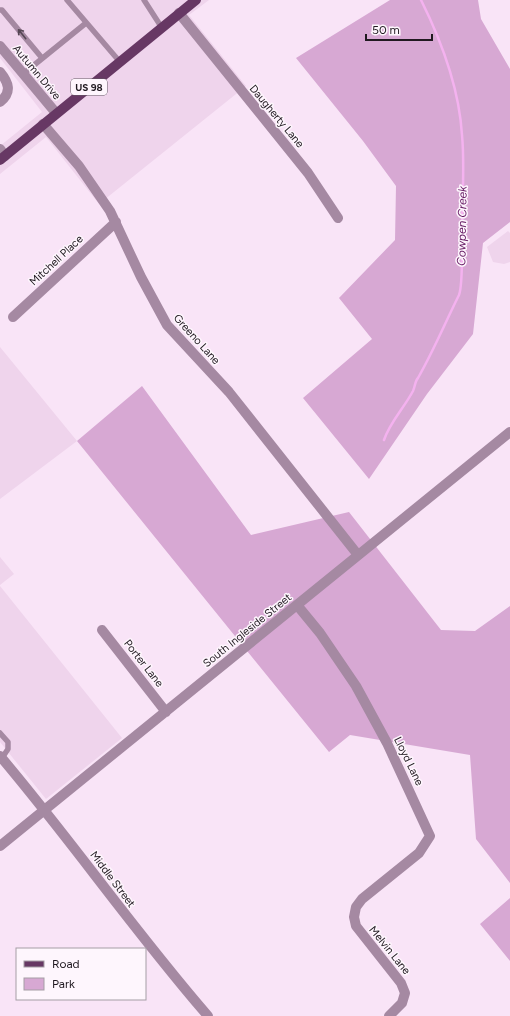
<svg xmlns="http://www.w3.org/2000/svg" width="510" height="1016" viewBox="0 0 510 1016" font-family="Figtree,sans-serif">
	<style>
		.built { fill: #efd4ec }
		.green { fill: #d7a8d3 }
		.lines { fill: none; stroke-linecap: round; stroke-linejoin: round }
		.stream { stroke: #f4b2ef; stroke-width: 2.5 }
		.lane { stroke: #a589a2; stroke-width: 5.5 }
		.street { stroke: #a589a2; stroke-width: 10 }
		.primary { stroke: #673864; stroke-width: 10 }
		.oneway { stroke: #554654 }
		.labels { text-anchor: middle; stroke-width: 3; stroke-linejoin: round; paint-order: stroke }
		.shield { fill: #fef6fd; stroke: #635b62; stroke-width: 1 }
		.shield-label { font-size: 10px; font-weight: bold; fill: #201920 }
		.street-label { font-size: 11px; fill: #201920; stroke: #fef6fd }
		.water-label { font-size: 12px; font-style: italic; fill: #661b64; stroke: #fef6fd }
	</style>
	<rect width="100%" height="100%" fill="#f9e4f7"/>
	<path class="built" d="M 0,0 L 209,0 L 189,15 L 246,86 L 99,204 L 46,137 L 0,174 L 0,146 L 42,112 L 0,58 Z
		M 508,231 L 510,233 L 510,262 L 504,264 L 493,262 L 487,247 Z
		M 0,347 L 77,441 L 0,499 Z
		M 0,557 L 14,574 L 0,585 Z
		M 0,586 L 122,738 L 46,799 L 0,742 Z"/>
	<path class="green" d="M 390,0 L 478,0 L 481,19 L 510,69 L 510,222 L 483,243 L 473,334 L 427,394 L 369,479 L 303,398 L 372,339 L 339,298 L 395,240 L 396,186 L 363,141 L 296,58 Z
		M 142,386 L 251,535 L 349,512 L 441,630 L 475,631 L 510,606 L 510,883 L 476,839 L 470,755 L 350,735 L 329,752 L 77,441 Z
		M 510,898 L 510,961 L 480,924 Z"/>
	<g class="lines">
		<path class="stream" d="M 384,440 C 390,422 404,408 413,391 C 415,387 415,381 418,378 C 434,350 445,323 459,295 C 463,285 462,244 462,231 C 462,199 465,167 462,135 C 459,87 442,42 421,0"/>
		<path class="lane" d="M 67,0 L 120,62
			M 144,0 L 162,28
			M 0,10 L 2,10 L 42,58
			M 23,74 L 86,23
			M 0,733 L 8,742 L 8,749 L 2,758"/>
		<path class="street" d="M 179,13 L 308,173 L 338,218
			M 0,46 L 56,113
			M 0,72 C 9,83 12,92 0,102
			M 43,124 L 79,166 L 110,211 L 141,277 L 167,325 L 229,392 L 358,555
			M 0,149 L 5,156
			M 13,317 L 116,222
			M 297,605 L 320,633 L 356,686 L 387,743 L 430,836 L 419,853 L 362,899 L 356,907 L 354,917 L 356,926 L 401,983 L 405,993 L 402,1003 L 389,1016
			M 102,630 L 166,712
			M 0,756 C 72,841 135,932 208,1016
			M 0,846 L 510,432"/>
		<path class="primary" d="M 0,160 L 196,0"/>
	</g>
	<defs><path id="oneway-shaft" d="M-6 0H5M1.5-3L5.5 0L1.5 3" fill="none" stroke-width="1.6" stroke-linecap="round" stroke-linejoin="round"/></defs>
	<use class="oneway" href="#oneway-shaft" transform="translate(22 34) rotate(-129)"/>
	<g class="labels">
		<rect class="shield" x="71" y="79" width="36" height="16" rx="3"/>
		<g class="shield-label">
			<text x="89" y="91">US 98</text>
		</g>
		<g class="street-label">
			<text transform="translate(37 72) rotate(50)" y="4">Autumn Drive</text>
			<text transform="translate(277 116) rotate(50)" y="4">Daugherty Lane</text>
			<text transform="translate(56 260) rotate(-43)" y="4">Mitchell Place</text>
			<text transform="translate(197 339) rotate(48)" y="4">Greeno Lane</text>
			<text transform="translate(247 630) rotate(-39)" y="4">South Ingleside Street</text>
			<text transform="translate(144 663) rotate(52)" y="4">Porter Lane</text>
			<text transform="translate(409 761) rotate(64)" y="4">Lloyd Lane</text>
			<text transform="translate(113 879) rotate(53)" y="4">Middle Street</text>
			<text transform="translate(390 950) rotate(51)" y="4">Melvin Lane</text>
		</g>
		<g class="water-label">
			<text transform="translate(462 226) rotate(-89)" y="4">Cowpen Creek</text>
		</g>
	</g>
	<rect x="16" y="948" width="130" height="52" fill="#fef6fd" stroke="#a59ea5"/>
	<rect x="24" y="961" width="20" height="6" fill="#673864" stroke="#a59ea5"/>
	<text x="52" y="968" font-size="12" fill="#201920">Road</text>
	<rect x="24" y="978" width="20" height="12" fill="#d7a8d3" stroke="#a59ea5"/>
	<text x="52" y="988" font-size="12" fill="#201920">Park</text>
	<path d="M366 34v6h66v-6" fill="none" stroke="#201920" stroke-width="2"/>
	<text x="372" y="34" font-size="12" fill="#201920" stroke="#fef6fd" stroke-width="3" paint-order="stroke">50 m</text>
</svg>
